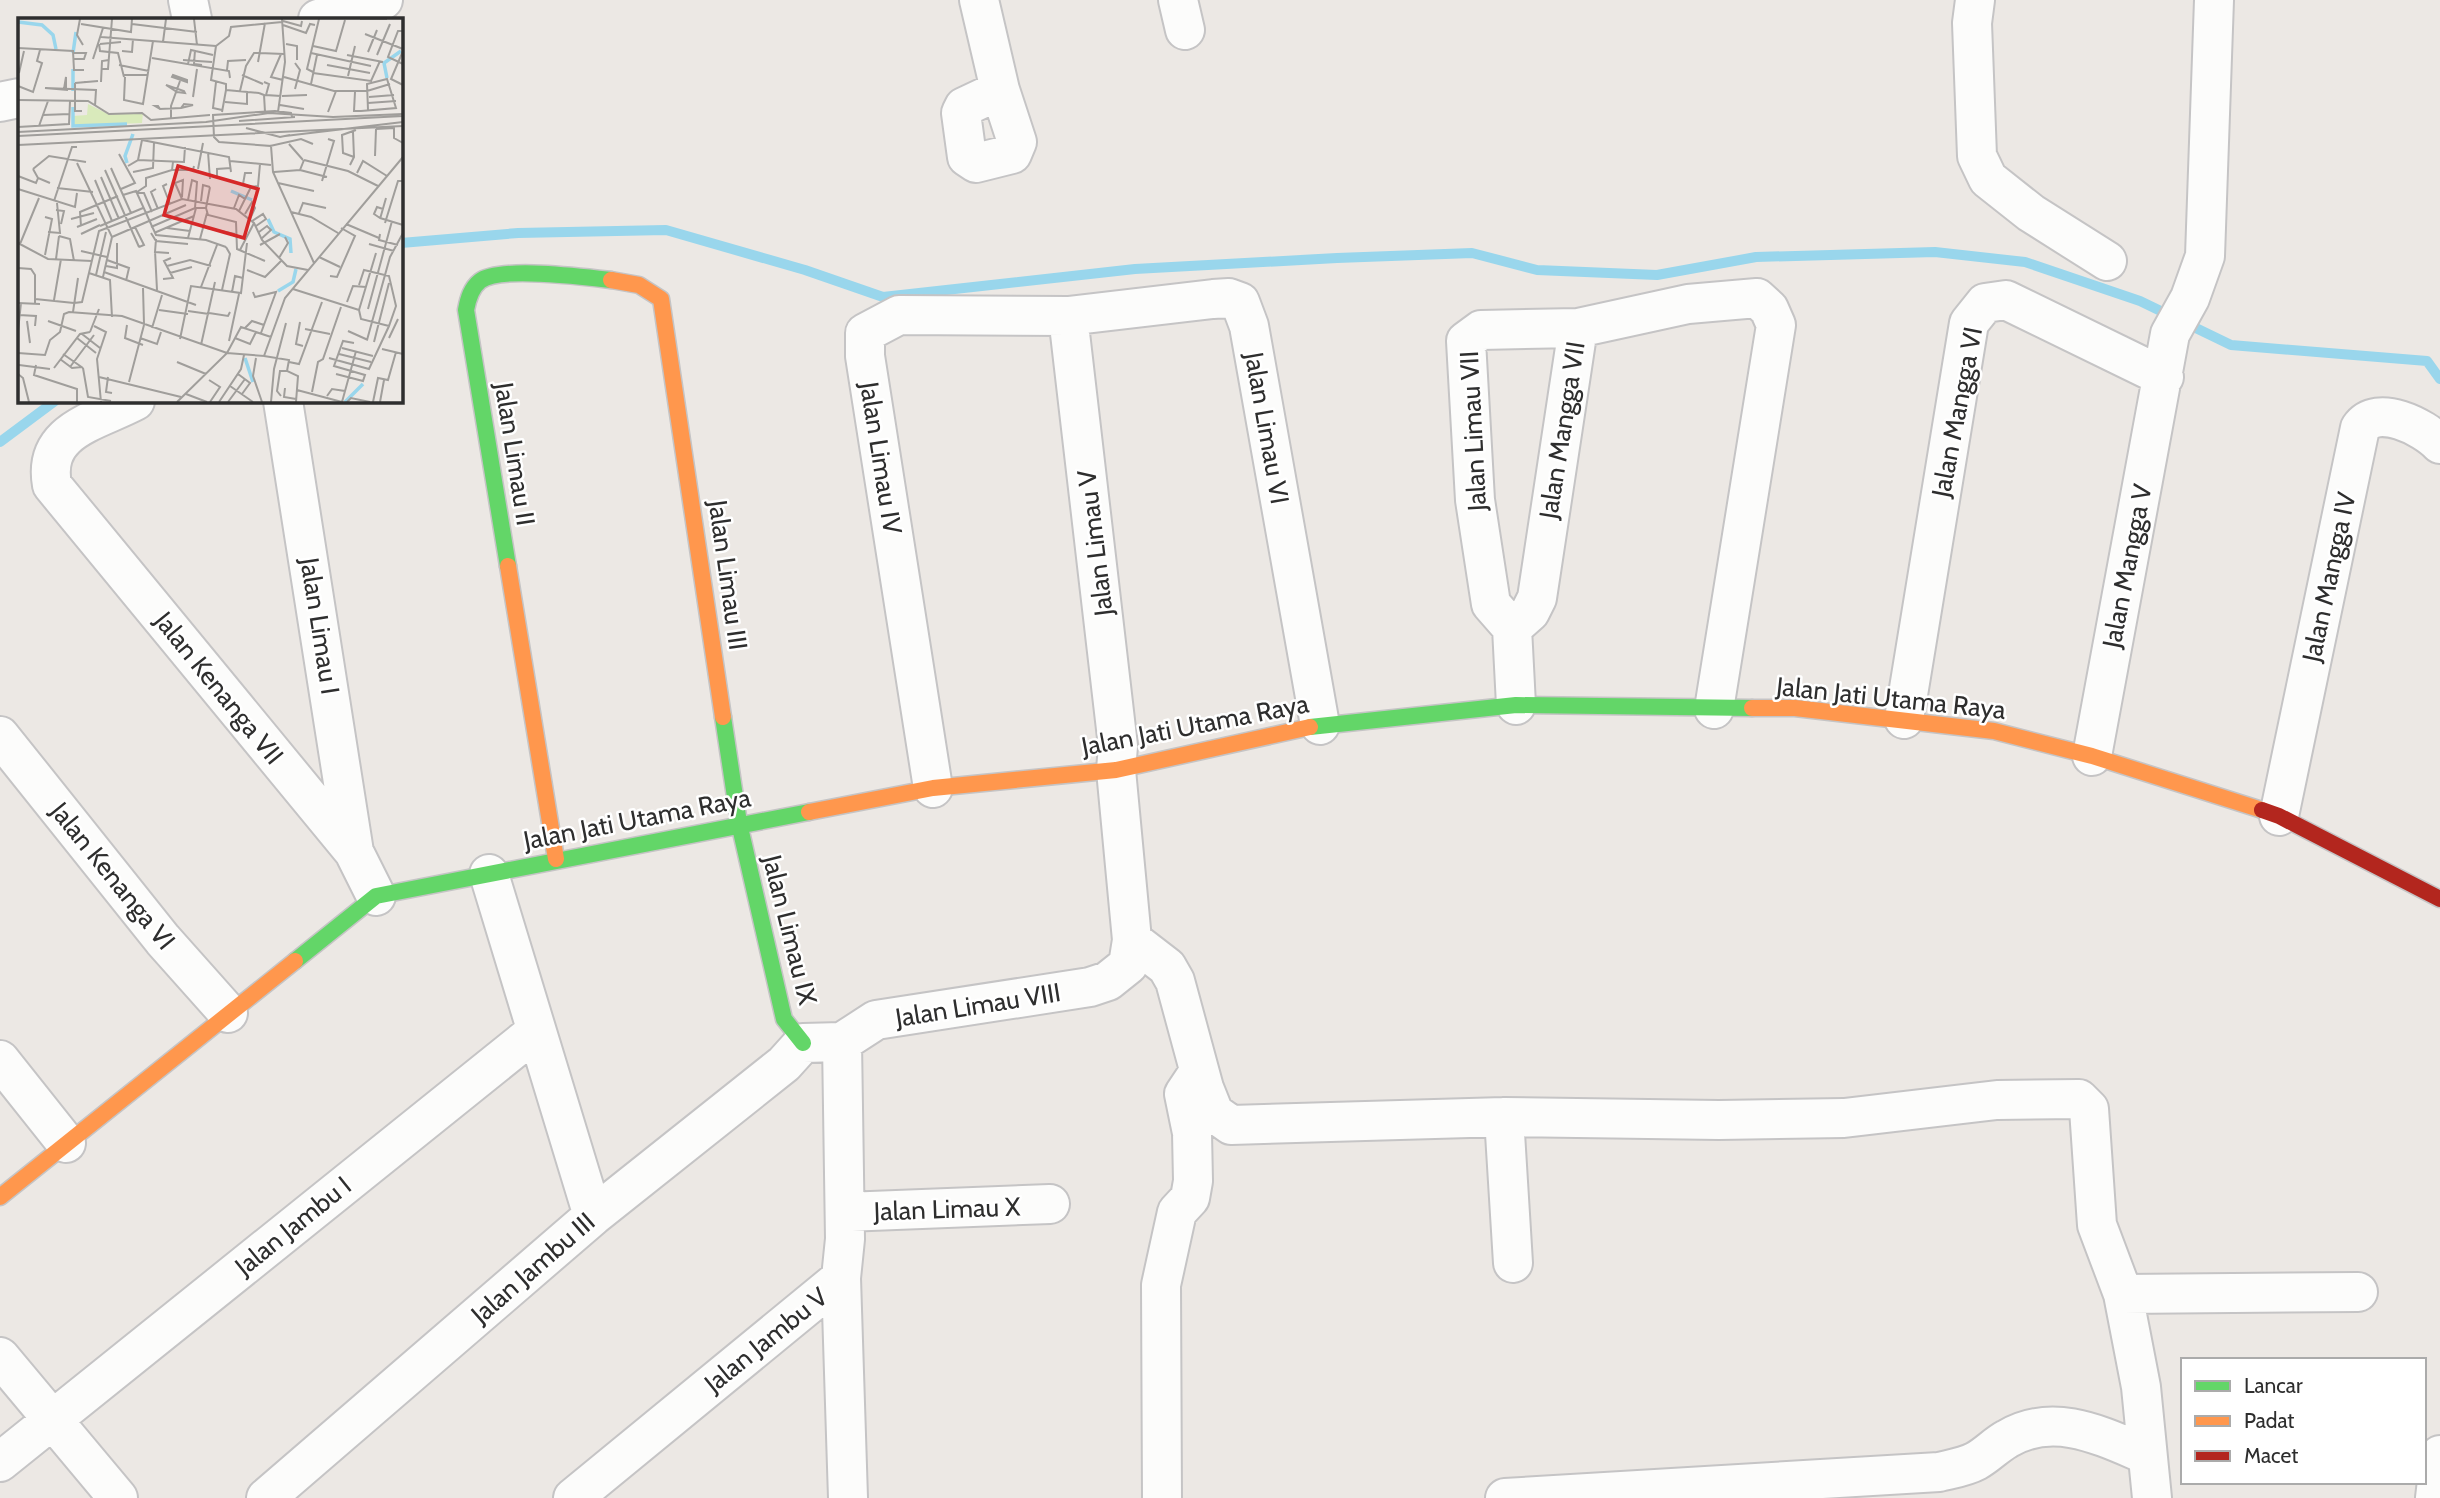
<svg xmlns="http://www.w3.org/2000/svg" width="2440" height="1498" viewBox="0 0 2440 1498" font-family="Cabin,sans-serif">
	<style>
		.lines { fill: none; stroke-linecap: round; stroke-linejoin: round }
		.stream { stroke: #99d6ec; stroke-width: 10 }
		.street-casing { stroke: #c5c4c5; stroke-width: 42 }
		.fast-casing { stroke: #c5c4c5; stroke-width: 19 }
		.slow-casing { stroke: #c5c4c5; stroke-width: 19 }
		.jam-casing { stroke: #c5c4c5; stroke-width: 19 }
		.street { stroke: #fcfcfb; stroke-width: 38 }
		.fast { stroke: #63d668; stroke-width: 16 }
		.slow { stroke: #ff974d; stroke-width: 16 }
		.jam { stroke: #b3261e; stroke-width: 16 }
		.labels { text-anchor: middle; stroke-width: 5; stroke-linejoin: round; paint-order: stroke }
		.street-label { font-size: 26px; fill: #2e2e2e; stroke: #fff }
		.inset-river { fill: none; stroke: #99d6ec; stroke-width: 3.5 }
		.inset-road { fill: none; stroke: #a09e9b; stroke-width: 2 }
		.view { fill: #d62828; fill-opacity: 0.15; stroke: #d62828; stroke-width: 3.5 }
		.inset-edge { fill: none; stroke: #2e2e2e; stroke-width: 3.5 }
	</style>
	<rect width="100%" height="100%" fill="#ece8e4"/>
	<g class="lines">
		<path class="stream" d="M 401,243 L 518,233 L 666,230 L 805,270 L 883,297 L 1135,269 L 1337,258 L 1472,253 L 1537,270 L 1657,275 L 1756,257 L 1935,252 L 2025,262 L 2140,301 L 2231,345 L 2427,361 L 2440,379
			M 0,442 L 55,401"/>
		<defs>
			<path id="street" d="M 188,0 L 192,19
				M 979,0 L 1000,90 L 1017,142 L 1012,154 L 976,163 L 967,157 L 961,113 L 964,107 L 1000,90
				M 1178,0 L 1185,30
				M 1975,0 L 1972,23 L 1977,156 L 1988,179 L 2031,213 L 2107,261
				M 318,19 L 383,0
				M 0,102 L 19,98
				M 135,401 C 95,422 42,430 52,485 L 354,852 L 376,896
				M 283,401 L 354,852
				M 1512,628 L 1491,604 L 1475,500 L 1466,341 L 1481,330 L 1578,328 L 1688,304 L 1757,298 L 1769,309 L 1776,325 L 1714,709
				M 1516,705 L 1512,628 L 1530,612 L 1537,598 L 1578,328
				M 1904,719 L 1969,323 L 1985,303 L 2006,300 L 2164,377
				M 0,736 L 163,940 L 228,1013
				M 2092,756 L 2170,334 L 2190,298 L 2205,256 L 2214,0
				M 933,788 L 865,356 L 865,333 L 899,315 L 1068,316 L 1213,299 L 1229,298 L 1240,302 L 1249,326 L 1320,725
				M 2279,816 L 2360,428 C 2377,403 2424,427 2440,444
				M 489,874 L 593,1216
				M 1132,940 L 1167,967 L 1175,981 L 1204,1088 L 1214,1113 L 1231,1125 L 1504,1117 L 1719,1120 L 1844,1118 L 1997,1100 L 2079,1099 L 2089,1109 L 2097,1225 L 2123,1294 L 2141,1387 L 2152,1498
				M 842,1042 L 845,1239 L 841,1278 L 848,1498
				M 0,1060 L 66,1143
				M 1504,1117 L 1513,1263
				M 845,1212 L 1050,1204
				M 2123,1294 L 2358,1292
				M 0,1357 L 118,1498
				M 0,1462 L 535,1032
				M 266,1498 L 593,1216 L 784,1064 L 803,1043 L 842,1042 L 876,1020 L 1090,987 L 1108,981 L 1128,965 L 1132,940 L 1116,770 L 1118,746 L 1068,316
				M 573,1498 L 841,1278
				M 1162,1498 L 1161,1285 L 1177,1212 L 1190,1198 L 1193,1181 L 1192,1133 L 1184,1094 L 1196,1076
				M 1505,1498 L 1939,1472 C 1951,1469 1965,1467 1976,1461 C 1987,1455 1996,1445 2007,1439 C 2054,1411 2102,1436 2147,1455
				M 2435,1498 L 2440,1455"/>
			<path id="fast" d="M 508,566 L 466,310 C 468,299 471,288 480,281 C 499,266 586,277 611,280
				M 723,717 L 739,823 L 784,1019 L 803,1043
				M 1310,727 L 1516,705 L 1752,708
				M 295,961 L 376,896 L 809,812"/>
			<path id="slow" d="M 611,280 L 639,285 L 661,299 L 723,717
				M 508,566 L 556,859
				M 1752,708 L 1795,708 L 1994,731 L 2092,756 L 2262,810
				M 809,812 L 933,788 L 1116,770 L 1310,727
				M 0,1197 L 295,961"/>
			<path id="jam" d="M 2262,810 L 2279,816 L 2440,899"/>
		</defs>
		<use href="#street" class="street-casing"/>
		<use href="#fast" class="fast-casing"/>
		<use href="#slow" class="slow-casing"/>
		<use href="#jam" class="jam-casing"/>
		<use href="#street" class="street"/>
		<use href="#fast" class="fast"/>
		<use href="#slow" class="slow"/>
		<use href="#jam" class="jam"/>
	</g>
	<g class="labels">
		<g class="street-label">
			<text transform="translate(1957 412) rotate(-79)" y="9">Jalan Mangga VI</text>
			<text transform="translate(1267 428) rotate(80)" y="9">Jalan Limau VI</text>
			<text transform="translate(1562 430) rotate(-81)" y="9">Jalan Mangga VII</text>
			<text transform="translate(1473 431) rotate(-93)" y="9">Jalan Limau VII</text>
			<text transform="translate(515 454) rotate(81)" y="9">Jalan Limau II</text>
			<text transform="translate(881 458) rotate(81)" y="9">Jalan Limau IV</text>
			<text transform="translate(1095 543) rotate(-97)" y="9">Jalan Limau V</text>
			<text transform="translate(2127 566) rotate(-79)" y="9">Jalan Mangga V</text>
			<text transform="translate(728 575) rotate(82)" y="9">Jalan Limau III</text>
			<text transform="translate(2329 577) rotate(-78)" y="9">Jalan Mangga IV</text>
			<text transform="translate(320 626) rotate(81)" y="9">Jalan Limau I</text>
			<text transform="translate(219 688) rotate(51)" y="9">Jalan Kenanga VII</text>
			<text transform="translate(1891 698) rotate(6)" y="9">Jalan Jati Utama Raya</text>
			<text transform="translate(1195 725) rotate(-11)" y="9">Jalan Jati Utama Raya</text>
			<text transform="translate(637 819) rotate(-11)" y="9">Jalan Jati Utama Raya</text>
			<text transform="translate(113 876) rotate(51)" y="9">Jalan Kenanga VI</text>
			<text transform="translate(790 930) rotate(76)" y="9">Jalan Limau IX</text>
			<text transform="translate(978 1005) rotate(-9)" y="9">Jalan Limau VIII</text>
			<text transform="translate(947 1209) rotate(-2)" y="9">Jalan Limau X</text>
			<text transform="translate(293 1226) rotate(-39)" y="9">Jalan Jambu I</text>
			<text transform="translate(533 1268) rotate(-41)" y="9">Jalan Jambu III</text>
			<text transform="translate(766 1340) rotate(-39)" y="9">Jalan Jambu V</text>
		</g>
	</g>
	<g transform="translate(18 18)">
		<rect width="385" height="385" fill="#ece8e4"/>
		<path d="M 70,86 L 90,96 L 125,95 L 124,105 L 55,108 L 55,98 L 69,97 Z" fill="#d9eabb"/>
		<path class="inset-river" d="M 0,4 L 24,7 L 35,17 L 38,31M 55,35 L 58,14M 55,51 L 55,73M 369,60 L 366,45 L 383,33M 55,89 L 55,108 L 109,106M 109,145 L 107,138 L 115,116M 213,173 L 234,182M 250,201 L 256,214 L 272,221 L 273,235M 260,273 L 275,264 L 278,251M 227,340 L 235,364M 327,384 L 345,366"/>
		<path class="inset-road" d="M 62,1 L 59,17 L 65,27M 176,1 L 179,27M 342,1 L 369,1M 265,3 L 283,8 L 284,3M 63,6 L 113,14 L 114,1M 114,6 L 179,14M 265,7 L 288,15 L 292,6 L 297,7M 385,13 L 380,13 L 370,39 L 385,46M 347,16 L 385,31M 83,19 L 198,28M 145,24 L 148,1M 81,26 L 82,33 L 100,35 L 106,59M 82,26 L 103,24M 268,26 L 279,28 L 279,42M 198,28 L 211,18 L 213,9 L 264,4M 198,28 L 193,62 L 208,66 L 208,72M 295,28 L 318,33 L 327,2M 0,30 L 55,33 L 56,52 L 66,52M 177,32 L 176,46 L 184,47M 104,33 L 114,34 L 115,21M 385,33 L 373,61 L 385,67M 350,34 L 359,12M 55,35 L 68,35 L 66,41 L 56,41M 241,35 L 266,36M 293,35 L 353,48M 263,36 L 253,59 L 265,62M 329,37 L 365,44M 359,37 L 372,6M 134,40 L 211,53 L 212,60M 75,41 L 85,10M 165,42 L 194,44M 240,44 L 247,5M 277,45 L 282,52 L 277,71M 170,46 L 173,32 L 195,37M 101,47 L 131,53M 309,47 L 352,55M 83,51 L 90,51 L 94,1M 209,52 L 210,43 L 228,42M 295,54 L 289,51 L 301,1M 1,55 L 6,33M 295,55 L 353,63 L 362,43M 106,57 L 130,57M 155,57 L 169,62 L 169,64 L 154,59 ZM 224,57 L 245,66M 330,58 L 337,28M 107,59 L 106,82 L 125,86 L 135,23M 266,59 L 316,73 L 350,73M 68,64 L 57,65 L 80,63M 83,64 L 84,43 L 91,42M 198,64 L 195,90 L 204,92M 246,64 L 251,66 L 248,77 L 263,78M 57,65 L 57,93 L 64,93M 293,66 L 299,37M 148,67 L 166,73 L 167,75 L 159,74 ZM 0,68 L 15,74 L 24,45 L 19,43 L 22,32M 46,71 L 48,59 L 48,71M 50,72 L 27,70 L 78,72 L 77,88M 208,72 L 241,75M 222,73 L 228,48 L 236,35 L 241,35M 349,73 L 372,66M 337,74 L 336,93 L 343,93 L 378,90 L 369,61 L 349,66 L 350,92M 241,75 L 246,77 L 247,94M 264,78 L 289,77M 175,79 L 179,51M 351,79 L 376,77M 0,82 L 70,83 L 91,96 L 124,95 L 133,102 L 192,97M 207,84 L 229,86 L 229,73M 350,85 L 378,83M 262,87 L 286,91M 142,91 L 137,88 L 140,88 L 142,91 L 163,90 L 175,87 L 166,86 L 163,90M 204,94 L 208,72M 260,94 L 267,44 L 264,1M 310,94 L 318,73M 25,97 L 52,96M 274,99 L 273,95 L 257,93 L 195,97 L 196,119 L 201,124 L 253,128 L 255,154 L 296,245M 153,101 L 153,88 L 162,63M 221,103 L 277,99M 21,108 L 30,83M 0,109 L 51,106 L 52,83M 228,110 L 262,119 L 272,117M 358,111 L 376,110 L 376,120 L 385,125M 0,114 L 188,104 L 251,95 L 315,99 L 385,96M 0,118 L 385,98M 267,118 L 385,104M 271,126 L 285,142M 0,127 L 385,108M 252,128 L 283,121 L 295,126M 190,134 L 192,161M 101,136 L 117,165 L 103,171M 357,138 L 358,111M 336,139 L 325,135 L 324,117 L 338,112M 120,142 L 166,144 L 167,129M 286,142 L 330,153 L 360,168M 286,142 L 282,152 L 309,159M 212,143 L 253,147M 59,145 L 94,219 L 85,259M 332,147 L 336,139 L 335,114M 110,148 L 120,142 L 124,122 L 211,139 L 213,154M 93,150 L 113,195M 15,151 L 31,138 L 68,144M 15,151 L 20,160 L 32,165M 180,151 L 185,125M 87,152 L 121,229M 154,152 L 175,152 L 176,148M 115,154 L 135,150 L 136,124M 256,154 L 282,152M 339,155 L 345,143 L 369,158M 0,158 L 18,165 L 20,160M 83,159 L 101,201M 199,160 L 199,151 L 213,150M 77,162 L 94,203M 304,163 L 316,123 L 310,121M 260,165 L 296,173M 149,166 L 145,168 L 152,186M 233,169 L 225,166 L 227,155 L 234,155M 39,170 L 75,174M 0,171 L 57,189 L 59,175M 138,171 L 133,174 L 140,191M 119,174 L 128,168 L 128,160 L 154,152 L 155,144M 120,175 L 126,175 L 134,194M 105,177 L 118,173 L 138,217 L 188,222 L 208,229M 164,179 L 165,162 L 157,165 L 164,181M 170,182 L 174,162 L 179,164 L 177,190M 36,183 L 54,129 L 59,129M 183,183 L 185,167 L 192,169M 188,190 L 190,197 L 218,204 L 219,231 L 247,243M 216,190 L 221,177 L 227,181M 38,192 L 46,193 L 43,206M 221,193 L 233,169 L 240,168 L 242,146M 273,194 L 293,199 L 320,215M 281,195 L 285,185 L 308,190M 227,196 L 234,184 L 237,190 L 232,201M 27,199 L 34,201 L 27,237M 362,200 L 385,207M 362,200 L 356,196 L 359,189 L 365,191M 53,201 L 76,195M 362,201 L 368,180M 234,203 L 245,196 L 248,201 L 238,208M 367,205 L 380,163 L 385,163M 328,206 L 361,220M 63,208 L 62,194 L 100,178M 82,208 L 125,190M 59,209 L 79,201M 117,209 L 126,227 L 121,229M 133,209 L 177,190 L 188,190 L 192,169M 149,210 L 172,213M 189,210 L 217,216M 30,214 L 42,215 L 39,185M 241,214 L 249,208 L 253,212 L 243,221M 133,215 L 138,223 L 170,226M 136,215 L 176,198M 63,216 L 82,207M 362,216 L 361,222 L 380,227M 41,218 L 52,221 L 56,243M 94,219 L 168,187M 170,220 L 178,190M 138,221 L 137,234 L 151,235M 182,221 L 189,195M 0,225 L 30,241 L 74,243M 2,226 L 21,180M 351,226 L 376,233M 242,227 L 262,216M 222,232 L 236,205M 63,233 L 89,239M 137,233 L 139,272M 301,239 L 322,249M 261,240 L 270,225 L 267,219M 38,241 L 41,218M 89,242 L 111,250 L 108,263M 88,248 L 99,250 L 99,225M 149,248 L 172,242 L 193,248M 0,250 L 13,251 L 17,257 L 17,285M 229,252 L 247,259 L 264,242M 86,254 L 178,287M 71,255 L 92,262 L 94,299M 152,255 L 174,249M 78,257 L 88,214M 312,258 L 319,259 L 337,218 L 323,210M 145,261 L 155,260 L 146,243 L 153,240M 183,269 L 199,227M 125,270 L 126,306M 275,271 L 341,292M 204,272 L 212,236 L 208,229M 214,274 L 217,258 L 225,260M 235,274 L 237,279 L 258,274 L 243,315M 17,281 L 56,285M 36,282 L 43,241M 329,284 L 335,268 L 348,269M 0,285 L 22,286M 56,285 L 64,284 L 81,213 L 164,181 L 218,191 L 236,205 L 244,222 L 269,248 L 290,252M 350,291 L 374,203M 141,292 L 170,296M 341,292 L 358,235M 341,292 L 343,301 L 371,308M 170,293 L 191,296M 55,294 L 60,260M 191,295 L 210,298 L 212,294M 1,297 L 18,298 L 17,308M 9,303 L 12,325M 30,303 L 58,313M 282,304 L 278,326 L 285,328M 109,307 L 107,320 L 125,327M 76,308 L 88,314 L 79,341 L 83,384M 134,310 L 144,277M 227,310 L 234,303 L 246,307M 287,311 L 312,316M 0,313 L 3,285M 330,313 L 350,322M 72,314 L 81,291M 64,316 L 82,330M 59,320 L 78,335M 122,320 L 139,326 L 143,314M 217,320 L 232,326 L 238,314M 371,320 L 380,301M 162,321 L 173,268 L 223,275 L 229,225M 349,322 L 372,239 L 385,215M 211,323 L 221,276M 356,324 L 371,265M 183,327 L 197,264M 324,330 L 355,338M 364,331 L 385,336M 0,335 L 27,337 L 32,322 L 42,314 L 46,296 L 51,294 L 104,298 L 209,335 L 223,309 L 253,319M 45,336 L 65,350M 321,336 L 353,344M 246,338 L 271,342 L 269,353 L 280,358 L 278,384M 238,340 L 235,358 L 244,384M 311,340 L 351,351 L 371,308 L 378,288 L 371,258 L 346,252 L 341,267M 42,341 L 54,350 L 64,349M 159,344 L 188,356M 271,344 L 281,346 L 304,284M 1,347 L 32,351M 18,347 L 16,357 L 59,371 L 59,384M 52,349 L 76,317M 36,350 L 62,316 L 72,314M 65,350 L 70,379 L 93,383M 0,356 L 5,360 L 11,384M 220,356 L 232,365 L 224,376M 318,356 L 345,363 L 347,357 L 316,348 L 325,323 L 336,325M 81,359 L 163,379M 90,359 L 88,374 L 94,375M 191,362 L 202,369 L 192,384M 111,364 L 126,307M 212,368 L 235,384M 267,370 L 266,379 L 278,381M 279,372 L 324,384M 294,374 L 300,344 L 305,341 L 323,289M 168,376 L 189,384M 263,378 L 259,373 L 262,353 L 269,353M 309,378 L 314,371 L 327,373M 159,384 L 209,335 L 246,338 L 267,280 L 385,139M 201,384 L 223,351 L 226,337M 210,384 L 227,361M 253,384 L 256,351 L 268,305M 324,384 L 338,333M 329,384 L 333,380 L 352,384M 355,384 L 360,360 L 370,362 L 378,334M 362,384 L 366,362"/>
		<path class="view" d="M 160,148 L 240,171 L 226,220 L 146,197 Z"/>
		<rect width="385" height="385" class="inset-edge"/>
	</g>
	<rect x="2181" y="1358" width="245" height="126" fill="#ffffff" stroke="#ababab" stroke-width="2"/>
	<rect x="2195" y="1381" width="35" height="10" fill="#63d668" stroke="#ababab" stroke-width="2"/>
	<text x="2244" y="1393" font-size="21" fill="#2e2e2e">Lancar</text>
	<rect x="2195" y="1416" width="35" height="10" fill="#ff974d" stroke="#ababab" stroke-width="2"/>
	<text x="2244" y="1428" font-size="21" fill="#2e2e2e">Padat</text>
	<rect x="2195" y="1451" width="35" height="10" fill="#b3261e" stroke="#ababab" stroke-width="2"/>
	<text x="2244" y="1463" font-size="21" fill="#2e2e2e">Macet</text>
</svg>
